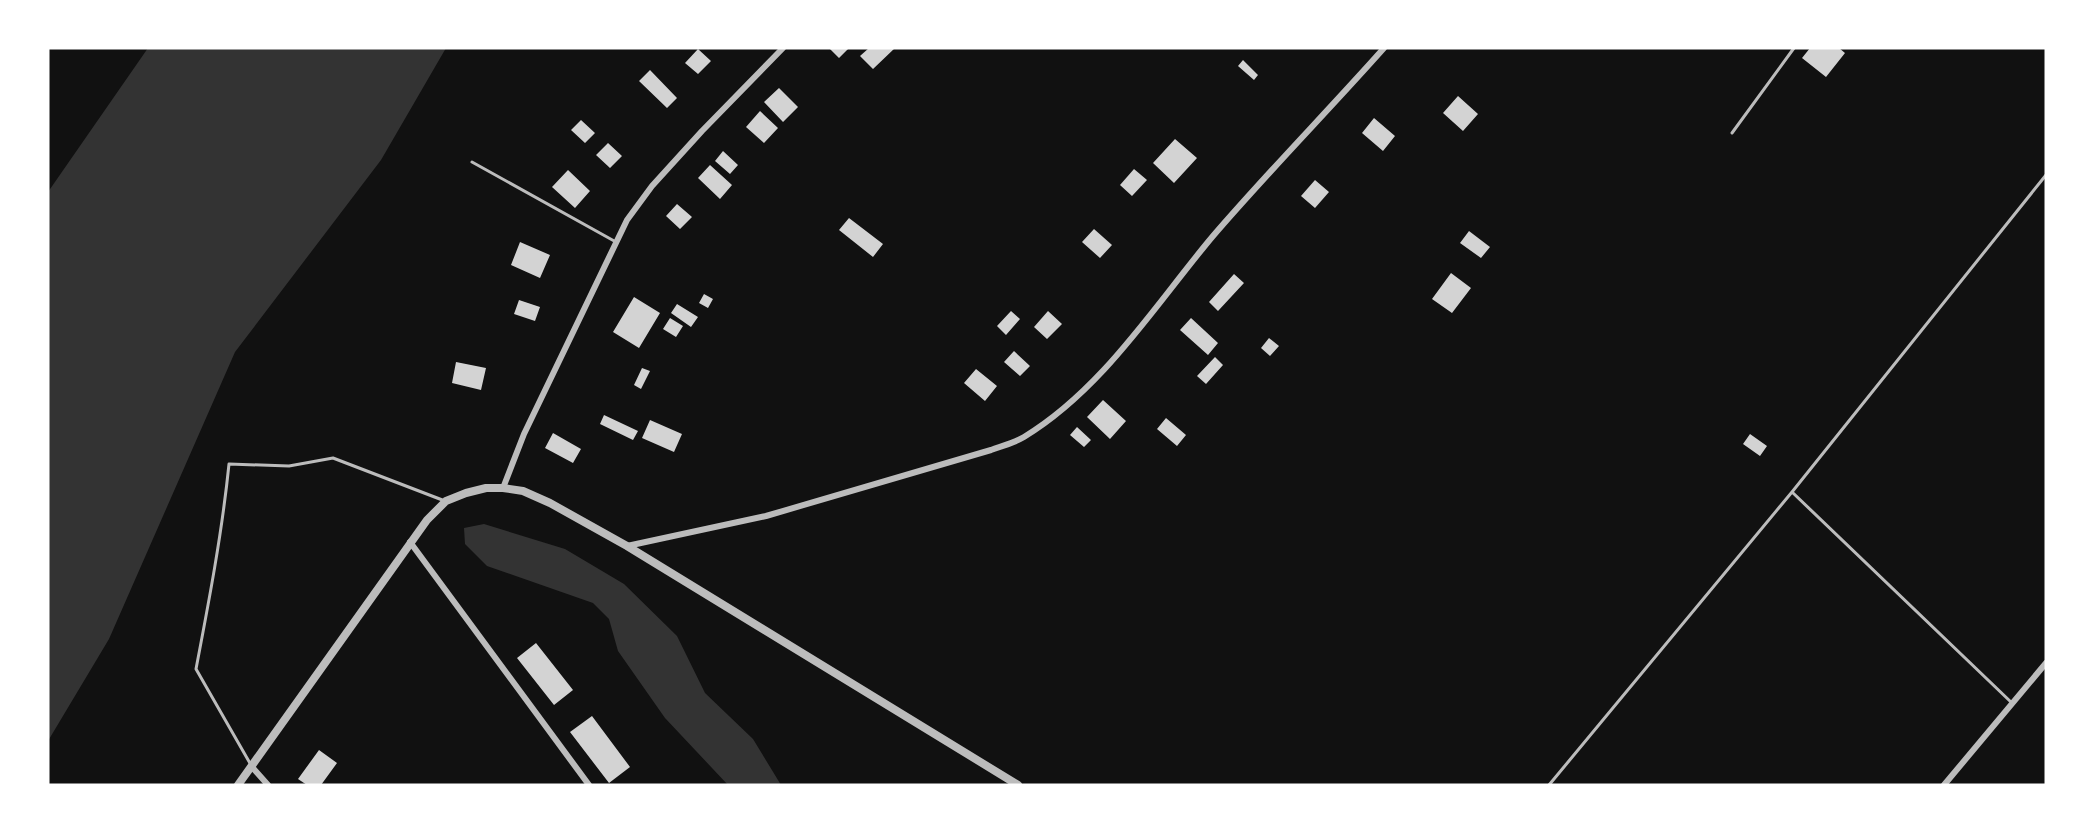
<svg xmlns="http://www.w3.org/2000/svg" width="2094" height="833" viewBox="0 0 2094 833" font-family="'Times New Roman',serif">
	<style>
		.water { fill: #333 }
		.building { fill: #d3d3d3 }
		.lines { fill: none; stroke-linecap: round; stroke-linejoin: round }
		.service { stroke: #bcbcbc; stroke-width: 3 }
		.minor { stroke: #bcbcbc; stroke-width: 6 }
		.tertiary { stroke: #bcbcbc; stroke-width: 8 }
	</style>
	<rect width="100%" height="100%" fill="#111"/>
	<path class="water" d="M 148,48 L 446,48 L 381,160 L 235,352 L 109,639 L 48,741 L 48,192 Z
		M 484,524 L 565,549 L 624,584 L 677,636 L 705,693 L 753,739 L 781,785 L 728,785 L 665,718 L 618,651 L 609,619 L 593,603 L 487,566 L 465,544 L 464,528 Z"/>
	<path class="building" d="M 829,48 L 849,48 L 839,58 Z
		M 869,48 L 895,48 L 873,69 L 860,56 Z
		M 1810,48 L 1839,48 L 1845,53 L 1826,77 L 1802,58 Z
		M 698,49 L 711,61 L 698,74 L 685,63 Z
		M 1243,60 L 1258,75 L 1254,80 L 1238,66 Z
		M 650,70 L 677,98 L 667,108 L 639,81 Z
		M 779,88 L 798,107 L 783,122 L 764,102 Z
		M 1458,96 L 1478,114 L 1463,131 L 1443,113 Z
		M 760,111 L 778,128 L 764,143 L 746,127 Z
		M 1374,118 L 1395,136 L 1383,151 L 1362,133 Z
		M 581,120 L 595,133 L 585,143 L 571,130 Z
		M 1175,139 L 1197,158 L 1174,183 L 1153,163 Z
		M 608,143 L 622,156 L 610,168 L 596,155 Z
		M 723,151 L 738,165 L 730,174 L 715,161 Z
		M 710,165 L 732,185 L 720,199 L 698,178 Z
		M 1134,169 L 1147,180 L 1132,196 L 1120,185 Z
		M 568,170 L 590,191 L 575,208 L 552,187 Z
		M 1315,180 L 1329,192 L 1315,208 L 1301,196 Z
		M 677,204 L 692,217 L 680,229 L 666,216 Z
		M 849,218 L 883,244 L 873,257 L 839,230 Z
		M 1094,229 L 1112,245 L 1100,258 L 1082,242 Z
		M 1469,231 L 1490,247 L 1481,258 L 1460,243 Z
		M 520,242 L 550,255 L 540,278 L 511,265 Z
		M 1451,273 L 1471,288 L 1452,313 L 1432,299 Z
		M 1234,274 L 1244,283 L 1218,311 L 1209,302 Z
		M 704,294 L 713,299 L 708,308 L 699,303 Z
		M 634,297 L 660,313 L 639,348 L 613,332 Z
		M 519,300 L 540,307 L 535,321 L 514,314 Z
		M 677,304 L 698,317 L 691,327 L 671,313 Z
		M 1011,311 L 1020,319 L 1006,335 L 997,326 Z
		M 1048,311 L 1062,324 L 1047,339 L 1034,327 Z
		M 670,318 L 683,326 L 676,337 L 663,329 Z
		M 1191,318 L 1218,343 L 1208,355 L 1180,330 Z
		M 1269,338 L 1279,346 L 1270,356 L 1261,348 Z
		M 1014,351 L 1030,366 L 1020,376 L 1004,362 Z
		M 1215,357 L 1223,365 L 1206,384 L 1197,376 Z
		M 456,362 L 486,368 L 481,390 L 452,383 Z
		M 642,368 L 650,371 L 641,389 L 634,385 Z
		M 976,369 L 997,386 L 985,401 L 964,383 Z
		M 1103,400 L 1126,421 L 1110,439 L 1087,417 Z
		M 604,415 L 638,431 L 633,440 L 600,424 Z
		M 1166,418 L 1186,435 L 1177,446 L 1157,429 Z
		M 650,420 L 682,434 L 674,452 L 642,438 Z
		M 1077,427 L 1091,440 L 1084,447 L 1070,435 Z
		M 553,433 L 581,449 L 573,463 L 545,448 Z
		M 1750,434 L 1767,446 L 1760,456 L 1743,444 Z
		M 536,643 L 573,690 L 554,705 L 517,658 Z
		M 592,716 L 630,767 L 609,783 L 570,732 Z
		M 319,750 L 337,763 L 321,785 L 307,785 L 298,779 Z"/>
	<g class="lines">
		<path class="service" d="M 1732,133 L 1794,48
			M 472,162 L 616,242
			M 1792,492 L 2012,703
			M 251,765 L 196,669 C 209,601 222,533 229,464 L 289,466 L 333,458 L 445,501
			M 1549,785 L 1792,492 L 2046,175"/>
		<path class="minor" d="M 503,488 L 524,434 L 627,220 L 652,186 L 702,131 L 783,48
			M 410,542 L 589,785
			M 627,546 L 766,516 L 991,450 C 1002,446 1014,443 1024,437 C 1103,389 1155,305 1213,236 C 1268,172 1328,111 1384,48
			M 251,766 L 268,785
			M 1944,785 L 2046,663"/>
		<path class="tertiary" d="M 238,785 L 427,520 L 446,501 L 466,493 L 486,488 L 503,488 L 523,491 L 550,503 L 627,546 L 1018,785"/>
	</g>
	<rect width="2094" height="833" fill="none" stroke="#ffffff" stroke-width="99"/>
</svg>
